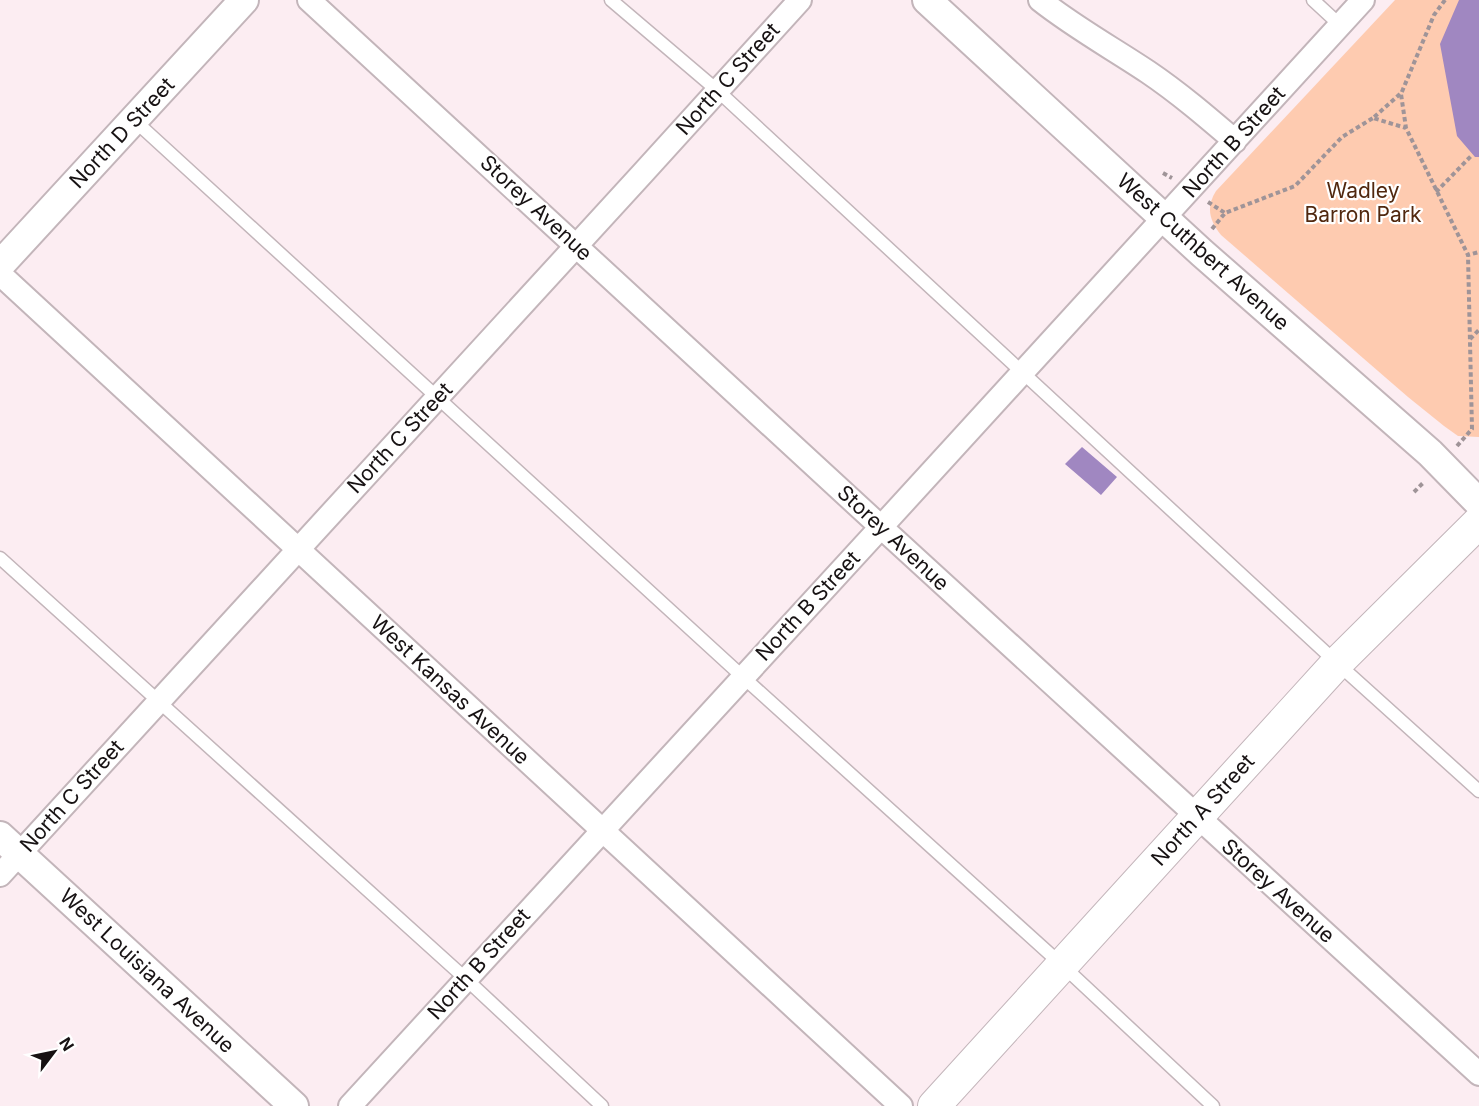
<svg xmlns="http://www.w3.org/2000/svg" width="1479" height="1106" viewBox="0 0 1479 1106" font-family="Inter,sans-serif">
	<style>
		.green { fill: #fecbb0 }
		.water { fill: #a087c1 }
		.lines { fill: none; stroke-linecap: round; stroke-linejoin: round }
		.service-casing { stroke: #c3b5ba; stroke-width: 15 }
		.minor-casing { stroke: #c3b5ba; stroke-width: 26 }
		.tertiary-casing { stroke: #c3b5ba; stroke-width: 32 }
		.secondary-casing { stroke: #c3b5ba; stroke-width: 34 }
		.path { stroke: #9f9498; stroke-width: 4; stroke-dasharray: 4.5 3; stroke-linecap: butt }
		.service { stroke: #fff; stroke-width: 12 }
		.minor { stroke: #fff; stroke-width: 22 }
		.tertiary { stroke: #fff; stroke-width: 28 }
		.secondary { stroke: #fff; stroke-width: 32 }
		.labels { text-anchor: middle; stroke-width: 4.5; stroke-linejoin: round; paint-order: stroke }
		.street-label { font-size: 21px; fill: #171213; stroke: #fff }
		.park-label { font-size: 21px; fill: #51280f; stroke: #fff }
	</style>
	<rect width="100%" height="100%" fill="#fcedf2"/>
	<path class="green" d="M 1395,0 L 1479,0 L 1479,437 L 1458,436 L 1444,426 L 1408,397 L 1221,235 C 1209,220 1206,207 1216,191 Z"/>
	<path class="water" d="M 1459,0 L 1479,0 L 1479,157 L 1475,157 L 1457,136 L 1440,44 Z
		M 1082,447 L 1117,477 L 1101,495 L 1065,464 Z"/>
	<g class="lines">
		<defs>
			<path id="service" d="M 611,0 L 718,91 L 1337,663 L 1479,791
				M 1313,0 L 1340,25
				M 134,120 L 743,677 L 1062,965 L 1213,1106
				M 0,558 L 466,979 L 602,1106"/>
			<path id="minor" d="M 309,0 L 881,527 L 1479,1074
				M 1040,0 C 1074,27 1112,48 1148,72 C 1179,93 1207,117 1235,141
				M 0,274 L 901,1106
				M 0,875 C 267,583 535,293 800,0
				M 350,1106 C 687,737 1027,370 1363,0"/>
			<path id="tertiary" d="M 927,0 L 1202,253 L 1430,453 L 1479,503
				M 0,265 L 244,0
				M 0,836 L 294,1106"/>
			<path id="secondary" d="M 934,1106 L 1337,663 L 1479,522"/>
		</defs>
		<use href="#service" class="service-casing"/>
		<use href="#minor" class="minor-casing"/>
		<use href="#tertiary" class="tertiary-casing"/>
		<use href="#secondary" class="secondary-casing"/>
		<path class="path" d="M 1445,0 L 1434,15 L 1401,94 L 1406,128 L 1468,255 L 1479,252
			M 1400,94 L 1373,118 L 1406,128
			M 1163,173 L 1172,178
			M 1436,192 L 1472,155
			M 1208,202 L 1225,213
			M 1212,229 L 1225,213 L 1295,186 L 1342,137 L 1373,118
			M 1470,339 L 1479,330
			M 1457,446 L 1472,429 L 1468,255
			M 1414,492 L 1424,482"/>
		<use href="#service" class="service"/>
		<use href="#minor" class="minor"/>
		<use href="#tertiary" class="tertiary"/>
		<use href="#secondary" class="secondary"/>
	</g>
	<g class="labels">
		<g class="street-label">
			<text transform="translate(728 79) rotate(-48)" y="7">North C Street</text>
			<text transform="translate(122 133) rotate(-47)" y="7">North D Street</text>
			<text transform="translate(1234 142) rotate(-48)" y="7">North B Street</text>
			<text transform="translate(536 208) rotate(43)" y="7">Storey Avenue</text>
			<text transform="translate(1203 252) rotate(42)" y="7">West Cuthbert Avenue</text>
			<text transform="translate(400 438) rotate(-47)" y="7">North C Street</text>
			<text transform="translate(893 538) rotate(43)" y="7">Storey Avenue</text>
			<text transform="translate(808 606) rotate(-47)" y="7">North B Street</text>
			<text transform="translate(450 690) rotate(43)" y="7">West Kansas Avenue</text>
			<text transform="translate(72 796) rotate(-48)" y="7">North C Street</text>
			<text transform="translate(1203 810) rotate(-48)" y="7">North A Street</text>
			<text transform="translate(1278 891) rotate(42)" y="7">Storey Avenue</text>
			<text transform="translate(479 964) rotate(-48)" y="7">North B Street</text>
			<text transform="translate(147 971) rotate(43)" y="7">West Louisiana Avenue</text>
		</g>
		<g class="park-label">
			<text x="1363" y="198">Wadley<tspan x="1363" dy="24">Barron Park</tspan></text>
		</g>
	</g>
	<g transform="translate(54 1052) rotate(58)" stroke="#ffffff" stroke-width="4.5" paint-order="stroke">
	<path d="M0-4.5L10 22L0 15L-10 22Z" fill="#171213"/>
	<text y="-9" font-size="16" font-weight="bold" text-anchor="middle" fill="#171213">N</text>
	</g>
</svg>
